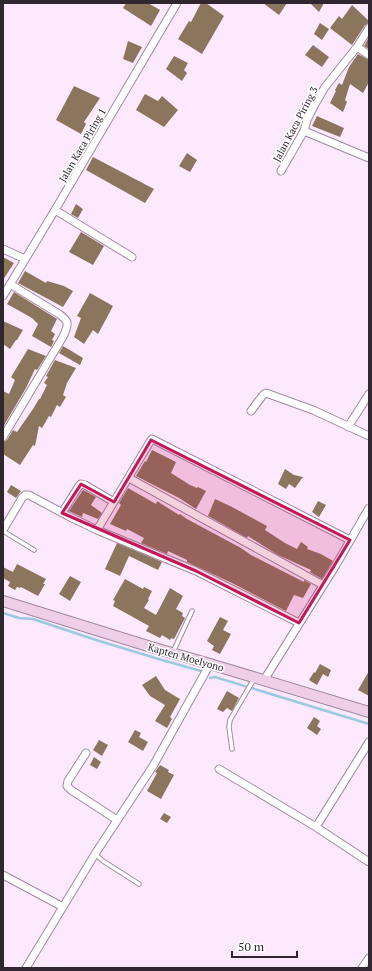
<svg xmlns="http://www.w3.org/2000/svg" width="372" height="971" viewBox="0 0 372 971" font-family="'PT Serif',serif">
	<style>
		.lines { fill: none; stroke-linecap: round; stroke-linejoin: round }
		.stream { stroke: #9bc9e0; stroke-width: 2.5 }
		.building { fill: #8c755d }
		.lane-casing { stroke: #a089a1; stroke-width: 5.5 }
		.street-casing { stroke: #a089a1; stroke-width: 9 }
		.secondary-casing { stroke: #a089a1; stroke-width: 12 }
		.lane { stroke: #fff; stroke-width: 3.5 }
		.street { stroke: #fff; stroke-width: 7 }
		.secondary { stroke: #efcfe7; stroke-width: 10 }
		.marked { fill: #c2185b; fill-opacity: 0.2; stroke: #c2185b; stroke-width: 3; stroke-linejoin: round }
		.labels { text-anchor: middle; stroke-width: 3.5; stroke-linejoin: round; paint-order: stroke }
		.street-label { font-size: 10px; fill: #302630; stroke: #fdfefd }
	</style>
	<rect width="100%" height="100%" fill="#fde9fe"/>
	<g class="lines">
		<path class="stream" d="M 3,613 L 19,618 L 33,619 L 96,640 L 162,660 L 201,671
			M 210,678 L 215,677 L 369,724"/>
	</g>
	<path class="building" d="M 126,3 L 148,3 L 160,10 L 151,26 L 123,8 Z
		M 201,3 L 206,3 L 224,16 L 202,54 L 178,39 L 189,21 L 191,22 Z
		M 263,3 L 287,3 L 279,15 Z
		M 310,3 L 324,3 L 319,12 Z
		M 352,5 L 369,21 L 369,23 L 365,25 L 352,45 L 330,28 L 339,16 L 342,19 Z
		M 320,23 L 329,29 L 322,40 L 314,34 Z
		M 369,37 L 369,49 L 364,46 Z
		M 128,41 L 142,47 L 133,63 L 123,59 Z
		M 313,45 L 329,57 L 322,67 L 305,55 Z
		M 358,54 L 369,60 L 369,82 L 363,93 L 350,84 L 345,100 L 347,102 L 343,112 L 330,103 L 336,91 L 335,90 L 339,83 L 342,85 L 349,67 Z
		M 174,56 L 188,63 L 184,70 L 187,73 L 182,81 L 166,69 Z
		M 74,86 L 100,98 L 84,122 L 86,124 L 81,134 L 56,120 Z
		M 145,94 L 158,101 L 162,96 L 178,110 L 164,127 L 136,110 Z
		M 317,116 L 344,128 L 340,137 L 312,126 Z
		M 187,153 L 197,160 L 190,172 L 179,166 Z
		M 93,157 L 154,189 L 145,203 L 86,170 Z
		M 76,204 L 83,209 L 78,218 L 71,214 Z
		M 81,232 L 104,246 L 93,265 L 69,252 Z
		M 3,257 L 14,263 L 3,280 Z
		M 25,271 L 46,283 L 47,281 L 64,286 L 73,291 L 63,307 L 18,283 Z
		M 14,292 L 57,319 L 51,331 L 55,334 L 52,340 L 54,341 L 51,347 L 32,336 L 38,324 L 32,318 L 7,304 Z
		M 90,293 L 113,306 L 98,334 L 93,330 L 84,344 L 74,337 L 81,318 L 77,316 Z
		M 3,321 L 23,330 L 17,340 L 16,340 L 10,349 L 3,344 Z
		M 63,346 L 83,358 L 80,365 L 59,353 Z
		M 28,349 L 46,356 L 37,370 L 35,369 L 26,388 L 3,427 L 3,391 L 9,394 L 15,380 L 11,377 Z
		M 55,360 L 76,368 L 67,383 L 63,395 L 66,397 L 60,407 L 57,405 L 51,417 L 49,416 L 42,428 L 39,426 L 35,446 L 33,445 L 20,465 L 3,454 L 3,442 L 7,440 L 13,430 L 17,432 L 33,409 L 39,399 L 40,399 L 47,385 L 44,383 L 48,377 L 46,376 Z
		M 152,450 L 176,462 L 171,473 L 190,485 L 197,488 L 198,487 L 206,491 L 196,509 L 179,498 L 136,476 L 145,461 L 146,462 Z
		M 285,469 L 294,475 L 303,477 L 295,488 L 289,484 L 286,489 L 278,484 Z
		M 11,485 L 21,491 L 16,498 L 7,492 Z
		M 128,488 L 156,504 L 157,501 L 179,515 L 180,514 L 187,519 L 241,548 L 251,555 L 304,582 L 304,580 L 311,584 L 303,598 L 294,595 L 286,611 L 234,584 L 187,562 L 187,560 L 168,551 L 167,554 L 141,543 L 144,538 L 127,529 L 126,531 L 110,524 L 121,505 L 119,503 Z
		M 83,490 L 96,497 L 91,505 L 102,513 L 98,519 L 83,513 L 82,517 L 69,511 Z
		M 215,499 L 232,507 L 267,526 L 265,530 L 285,543 L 297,549 L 301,542 L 308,547 L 307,549 L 321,554 L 333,561 L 322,579 L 310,572 L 311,570 L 278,555 L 262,545 L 248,536 L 247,538 L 210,517 L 208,516 Z
		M 318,501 L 326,505 L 319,517 L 312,512 Z
		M 117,543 L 162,562 L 158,570 L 129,556 L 120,576 L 105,569 Z
		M 17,564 L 46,579 L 43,584 L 45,584 L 38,596 L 21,587 L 20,588 L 17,587 L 15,590 L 8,586 L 10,582 L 3,578 L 3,567 L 13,572 Z
		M 70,576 L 81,582 L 70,601 L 59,594 Z
		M 125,579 L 143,589 L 144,587 L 152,591 L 148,599 L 149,600 L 144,608 L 156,615 L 170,588 L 183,596 L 176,609 L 183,613 L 182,616 L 185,618 L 174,639 L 171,638 L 170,640 L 162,635 L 160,638 L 146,631 L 149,626 L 113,606 L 115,601 L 113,600 Z
		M 220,617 L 228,621 L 223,630 L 231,634 L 220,654 L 212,650 L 214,646 L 207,641 Z
		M 320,664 L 331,670 L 328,677 L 323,674 L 317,685 L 309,680 L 314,672 L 315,673 Z
		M 369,671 L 369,696 L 358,690 Z
		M 156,676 L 165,690 L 180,699 L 170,717 L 172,719 L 167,728 L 155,721 L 165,705 L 150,696 L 142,685 Z
		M 227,691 L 239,698 L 232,711 L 227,708 L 223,712 L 217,709 Z
		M 314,717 L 320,721 L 317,726 L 321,729 L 317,735 L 307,728 Z
		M 135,730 L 141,733 L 139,737 L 148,742 L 143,751 L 128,742 Z
		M 99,740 L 108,745 L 102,756 L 93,750 Z
		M 94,757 L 101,762 L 97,769 L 90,765 Z
		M 160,765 L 169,770 L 168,772 L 174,775 L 161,799 L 147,791 L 157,773 L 155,772 Z
		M 164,813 L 171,817 L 167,823 L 160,819 Z"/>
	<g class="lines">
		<defs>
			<path id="lane" d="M 3,531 L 34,550
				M 173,652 L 192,611
				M 232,749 L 229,727 L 230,720 L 254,679
				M 95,854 L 103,861 L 139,884"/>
			<path id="street" d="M 357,47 L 369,55
				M 304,131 L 369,158
				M 281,171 L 304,131 L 307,120 L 314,106 L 325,87 L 357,47 L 369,28
				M 55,210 L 132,257
				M 3,249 L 25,259
				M 3,296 L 55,210 L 177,3
				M 251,411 L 263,395 L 266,393 L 313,410 L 369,436
				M 348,427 L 369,394
				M 3,437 L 64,335 C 68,324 70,322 59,314 L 10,284
				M 129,478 L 323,585
				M 62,513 L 79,486 L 81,484 L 85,485 L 114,502
				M 3,530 L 22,498 L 25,495 L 29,495 L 68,516 L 97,530 L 196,571 L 299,623
				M 97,530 L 151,440 L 152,439 L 350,540
				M 264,680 L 336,565 L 369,508
				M 86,753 L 68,781 L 67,786 L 71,790 L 117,820
				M 219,769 L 316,827 L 369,862
				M 316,827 L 369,742
				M 3,875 L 63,907
				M 26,968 L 95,854 L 153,766 L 210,664
				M 362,968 L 369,958"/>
			<path id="secondary" d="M 3,601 L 151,647 L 210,664 L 369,712"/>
		</defs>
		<use href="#lane" class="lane-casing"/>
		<use href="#street" class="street-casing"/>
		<use href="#secondary" class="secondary-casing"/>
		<use href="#lane" class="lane"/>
		<use href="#street" class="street"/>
		<use href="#secondary" class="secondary"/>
	</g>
	<path class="marked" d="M 151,440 L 350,540 L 299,623 L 196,571 L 62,513 L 81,484 L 114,502 Z"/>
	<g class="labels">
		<g class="street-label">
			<text transform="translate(295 124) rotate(-62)" y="4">Jalan Kaca Piring 3</text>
			<text transform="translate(82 145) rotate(-60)" y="4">Jalan Kaca Piring 1</text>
			<text transform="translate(186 657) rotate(16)" y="4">Kapten Moelyono</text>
		</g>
	</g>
	<rect width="372" height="971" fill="none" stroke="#302630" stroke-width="8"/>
	<path d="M232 951v6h65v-6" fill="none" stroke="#302630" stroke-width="2"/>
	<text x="238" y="951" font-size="12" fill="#302630" stroke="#fdfefd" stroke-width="3" paint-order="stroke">50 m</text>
</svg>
